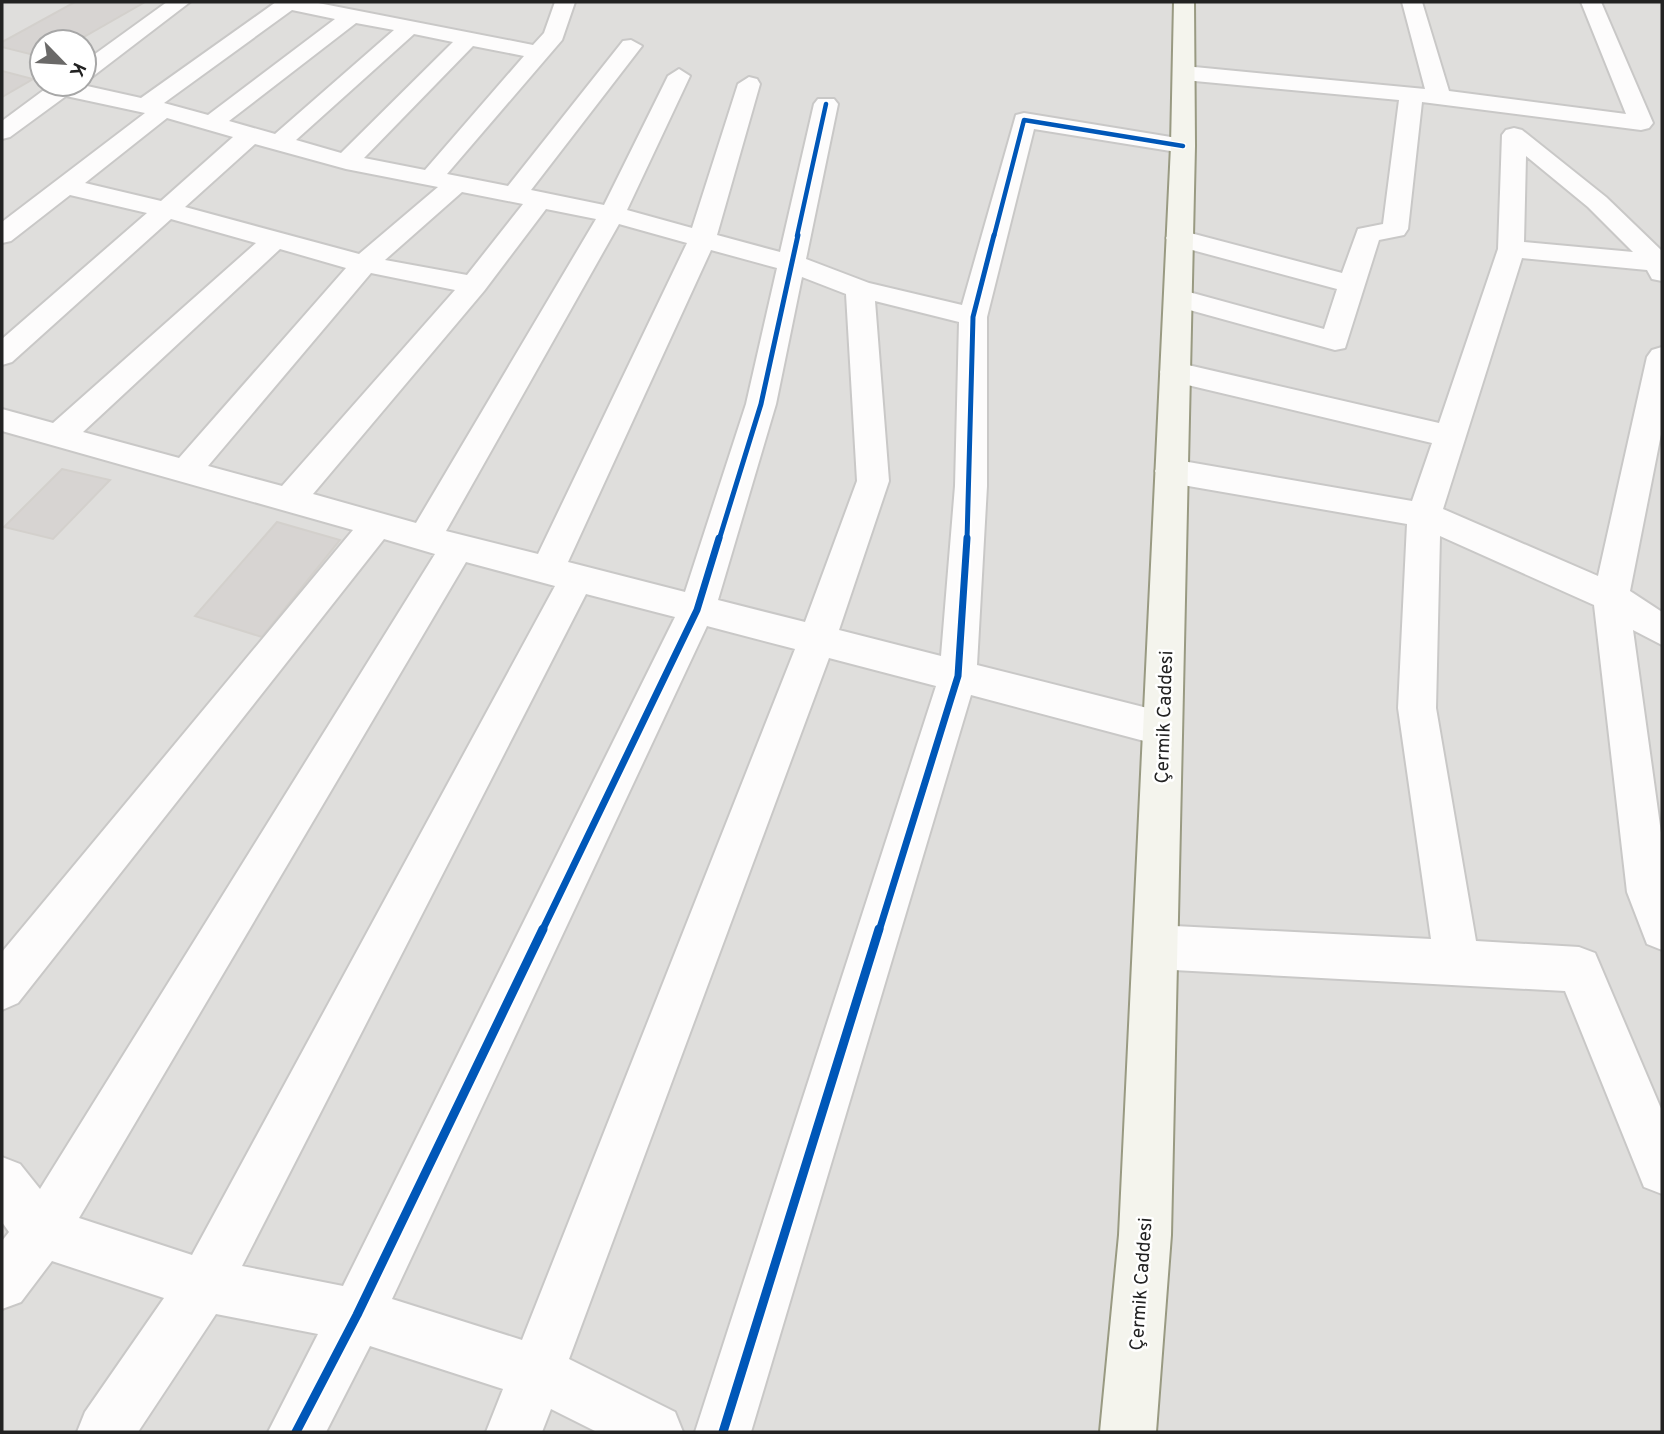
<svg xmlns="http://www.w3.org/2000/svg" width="1664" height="1434" viewBox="0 0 1664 1434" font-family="Overpass,sans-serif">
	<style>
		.residential { fill: #dfdedc; fill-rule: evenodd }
		.building { fill: #d7d4d2; stroke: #d3d0cc; stroke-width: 2 }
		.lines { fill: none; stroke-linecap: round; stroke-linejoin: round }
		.minor-casing { stroke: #c9c8c7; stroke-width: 4 }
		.secondary-casing { stroke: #999a82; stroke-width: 4 }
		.minor { fill: #fdfcfc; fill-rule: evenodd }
		.secondary { fill: #f4f4ed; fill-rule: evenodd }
		.cycleway-far3-casing { stroke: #fff; stroke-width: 7 }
		.cycleway-far2-casing { stroke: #fff; stroke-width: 9 }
		.cycleway-far1-casing { stroke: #fff; stroke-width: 11 }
		.cycleway-casing { stroke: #fff; stroke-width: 13 }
		.cycleway-far3 { stroke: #0057b8; stroke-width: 4.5 }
		.cycleway-far2 { stroke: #0057b8; stroke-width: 5 }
		.cycleway-far1 { stroke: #0057b8; stroke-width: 7 }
		.cycleway { stroke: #0057b8; stroke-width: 9 }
		.labels { text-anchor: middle; stroke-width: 5; stroke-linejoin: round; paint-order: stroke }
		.street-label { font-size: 19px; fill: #222; stroke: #fff }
	</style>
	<rect width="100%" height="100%" fill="#f0eeeb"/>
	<path class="residential" d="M 2,2 L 1662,2 L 1662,1432 L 2,1432 ZM 42,42 L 84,42 L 84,84 L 42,84 Z"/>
	<path class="building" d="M 75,2 L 145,2 L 75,42 L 42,42 L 42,49 L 30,54 L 2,47 L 2,42 Z
		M 2,71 L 33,79 L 2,97 Z
		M 62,469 L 110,480 L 53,539 L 4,527 Z
		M 277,522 L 340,540 L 262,637 L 195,616 Z"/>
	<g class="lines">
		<defs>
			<path id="minor" d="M 167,2 L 190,2 L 92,77 L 84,79 L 84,62 Z
				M 276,2 L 313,2 L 533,45 L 544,33 L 555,2 L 575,2 L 562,40 L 447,174 L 508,186 L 623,41 L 631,40 L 642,46 L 531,190 L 604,205 L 668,76 L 679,69 L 690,76 L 627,210 L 692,228 L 738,84 L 749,77 L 757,79 L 760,84 L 717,235 L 780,252 L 814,104 L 818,99 L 834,99 L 838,104 L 806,259 L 869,283 L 962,305 L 1016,115 L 1024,113 L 1183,139 L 1192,141 L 1195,146 L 1192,151 L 1183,153 L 1034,129 L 987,317 L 987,486 L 977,665 L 1163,712 L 1177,717 L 1182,729 L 1177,741 L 1163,746 L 971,695 L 751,1432 L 695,1432 L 936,686 L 829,658 L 569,1359 L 675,1412 L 683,1432 L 597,1432 L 551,1409 L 542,1432 L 486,1432 L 503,1389 L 370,1346 L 326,1432 L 268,1432 L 318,1334 L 216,1314 L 138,1432 L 77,1432 L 85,1412 L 164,1298 L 52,1261 L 21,1302 L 2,1309 L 2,1241 L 9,1232 L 2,1222 L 2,1157 L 20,1164 L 40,1189 L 435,554 L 384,539 L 18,1003 L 2,1010 L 2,952 L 353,530 L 2,431 L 2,409 L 53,423 L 256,243 L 171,219 L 12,362 L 2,365 L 2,339 L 147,213 L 70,195 L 11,241 L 2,243 L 2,222 L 145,113 L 66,96 L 10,137 L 2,139 L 2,121 L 52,84 L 78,84 L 141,98 ZM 292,10 L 335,19 L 208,115 L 164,103 ZM 356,23 L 394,30 L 275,134 L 229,121 ZM 414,34 L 453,42 L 341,153 L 296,140 ZM 473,46 L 524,56 L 425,170 L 364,158 ZM 167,118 L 233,137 L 161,201 L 85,183 ZM 255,144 L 346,169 L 438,187 L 359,254 L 185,207 ZM 462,192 L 523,204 L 467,275 L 385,260 ZM 546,209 L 596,219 L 416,523 L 313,494 L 484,291 ZM 619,224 L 687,243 L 538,554 L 446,531 ZM 280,249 L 346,268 L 179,458 L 83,432 ZM 711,250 L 777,268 L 746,404 L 685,592 L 568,562 ZM 371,273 L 455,290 L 282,486 L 208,466 ZM 802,277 L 846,294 L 857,481 L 805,622 L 718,600 L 776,404 ZM 875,301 L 959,322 L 955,486 L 941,656 L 839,630 L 889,481 ZM 466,562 L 555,586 L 192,1255 L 79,1218 ZM 586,594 L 675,617 L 343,1286 L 242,1266 ZM 707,626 L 795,649 L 522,1340 L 392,1299 Z
				M 1402,2 L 1422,2 L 1449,91 L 1626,114 L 1581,2 L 1601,2 L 1653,123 L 1649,128 L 1641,130 L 1422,102 L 1408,229 L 1404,235 L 1379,240 L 1345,348 L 1335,350 L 1168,304 L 1164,298 L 1168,292 L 1178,289 L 1324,329 L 1337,289 L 1170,244 L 1166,238 L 1170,232 L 1179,230 L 1342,273 L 1358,229 L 1383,224 L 1399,100 L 1184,80 L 1173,73 L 1184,66 L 1425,89 Z
				M 1514,128 L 1522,130 L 1606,197 L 1662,251 L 1662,281 L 1652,279 L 1647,270 L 1522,258 L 1443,509 L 1598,576 L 1647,357 L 1652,350 L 1662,347 L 1662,429 L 1630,591 L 1662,612 L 1662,645 L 1633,630 L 1662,840 L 1662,950 L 1647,944 L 1627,892 L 1594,605 L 1440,536 L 1436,708 L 1476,941 L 1579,947 L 1595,953 L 1662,1111 L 1662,1194 L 1644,1187 L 1565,991 L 1155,969 L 1139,962 L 1133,947 L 1139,932 L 1155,925 L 1431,939 L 1398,708 L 1407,524 L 1171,483 L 1160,479 L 1155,471 L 1160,463 L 1171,459 L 1412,501 L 1432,443 L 1175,382 L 1164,379 L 1160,372 L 1164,365 L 1175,362 L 1439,423 L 1498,249 L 1502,135 L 1506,130 ZM 1526,156 L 1588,207 L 1633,252 L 1524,242 Z"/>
			<path id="secondary" d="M 1174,2 L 1194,2 L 1195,146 L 1171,1235 L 1156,1432 L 1100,1432 L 1119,1235 L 1171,146 Z"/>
		</defs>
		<use href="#minor" class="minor-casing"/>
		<use href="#secondary" class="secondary-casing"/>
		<use href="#minor" class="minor"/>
		<use href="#secondary" class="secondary"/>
		<defs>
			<path id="cycleway-far3" d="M 797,236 L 826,104
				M 994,236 L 1024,120 L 1183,146"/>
			<path id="cycleway-far2" d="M 719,540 L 761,404 L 798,235
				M 967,540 L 973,317 L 994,235"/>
			<path id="cycleway-far1" d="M 542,931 L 697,610 L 719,538
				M 879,931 L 958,676 L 967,538"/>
			<path id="cycleway" d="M 296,1432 L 357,1315 L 543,929
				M 723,1432 L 879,929"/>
		</defs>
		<use href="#cycleway-far3" class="cycleway-far3-casing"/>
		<use href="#cycleway-far2" class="cycleway-far2-casing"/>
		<use href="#cycleway-far1" class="cycleway-far1-casing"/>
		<use href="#cycleway" class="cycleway-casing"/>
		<use href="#cycleway-far3" class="cycleway-far3"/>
		<use href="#cycleway-far2" class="cycleway-far2"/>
		<use href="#cycleway-far1" class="cycleway-far1"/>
		<use href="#cycleway" class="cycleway"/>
	</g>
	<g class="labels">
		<g class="street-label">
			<text transform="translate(1163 717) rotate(-88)" y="7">Çermik Caddesi</text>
			<text transform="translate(1140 1284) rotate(-86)" y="7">Çermik Caddesi</text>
		</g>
	</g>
	<rect width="1664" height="1434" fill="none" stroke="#222222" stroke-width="7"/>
	<g transform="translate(63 63) rotate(115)"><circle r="33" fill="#ffffff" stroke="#a7a7a7" stroke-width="2"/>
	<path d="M0-5L12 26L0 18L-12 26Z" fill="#6a6968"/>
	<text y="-10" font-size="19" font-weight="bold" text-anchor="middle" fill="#222222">K</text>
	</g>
</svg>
